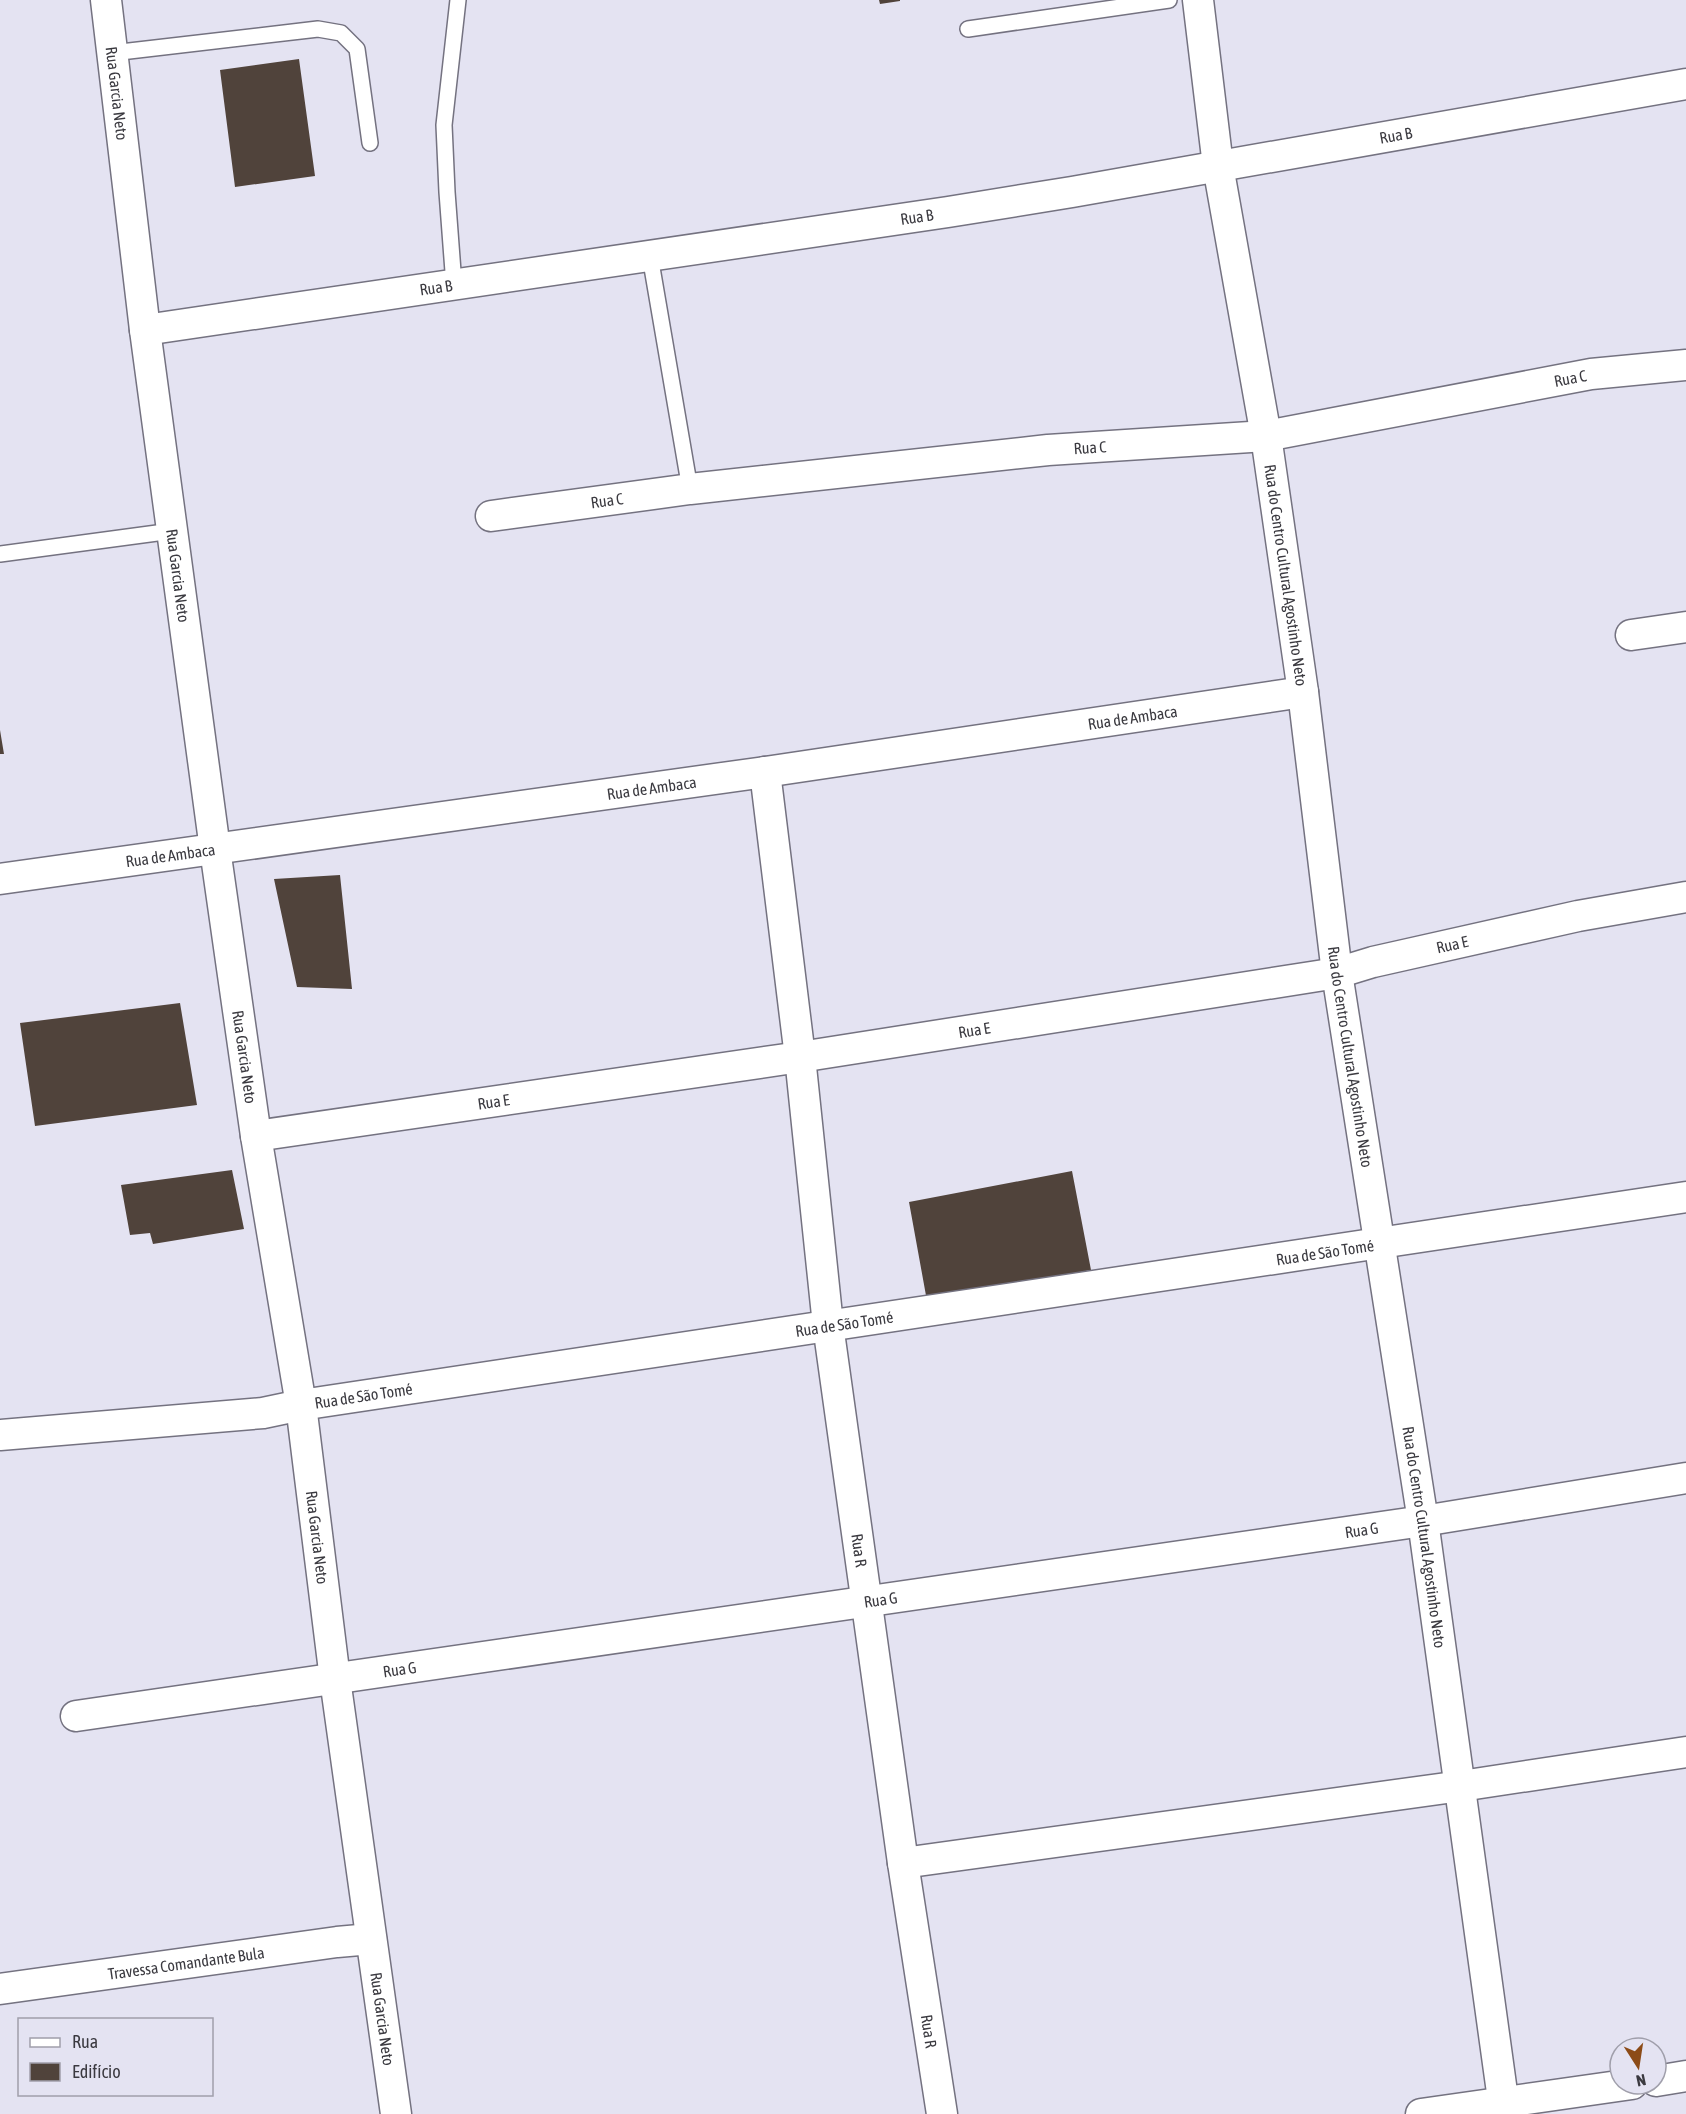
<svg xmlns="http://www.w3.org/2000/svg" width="1686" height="2114" viewBox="0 0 1686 2114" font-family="'Asap Condensed',sans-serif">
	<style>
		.building { fill: #50433b }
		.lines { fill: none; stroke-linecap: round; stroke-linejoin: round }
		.lane-casing { stroke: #747280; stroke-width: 18 }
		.street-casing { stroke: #747280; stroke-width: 33 }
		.lane { stroke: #fff; stroke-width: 15 }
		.street { stroke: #fff; stroke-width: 30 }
		.labels { text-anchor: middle; stroke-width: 6; stroke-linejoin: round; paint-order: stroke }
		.street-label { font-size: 16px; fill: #3b3a40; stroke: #e4e3f2 }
	</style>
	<rect width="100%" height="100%" fill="#e4e3f2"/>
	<path class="building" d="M 879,0 L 900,0 L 900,1 L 880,4 Z
		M 299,59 L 315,176 L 235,187 L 220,70 Z
		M 0,730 L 4,754 L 0,754 Z
		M 340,875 L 352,989 L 297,987 L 274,879 Z
		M 180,1003 L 197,1105 L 35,1126 L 20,1023 Z
		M 232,1170 L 244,1229 L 153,1244 L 150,1233 L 130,1235 L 121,1185 Z
		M 1072,1171 L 1091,1270 L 927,1301 L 909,1202 Z"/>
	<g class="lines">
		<defs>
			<path id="lane" d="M 968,29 L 1169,0
				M 112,53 L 318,29 L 341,33 L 357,49 L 370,143
				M 650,256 L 690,489
				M 454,285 L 447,192 L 444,125 L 458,0
				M 0,554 L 172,531"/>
			<g id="street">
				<path id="s1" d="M 106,0 L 145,330 L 215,849 L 256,1136 L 301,1405 L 335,1679 L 396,2114"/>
				<path id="s2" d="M 1198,0 L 1218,166 L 1266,436 L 1303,692 L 1337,973 L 1423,1521 L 1505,2114"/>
				<path id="s3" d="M 145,330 L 948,212 L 1072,192 L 1686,84"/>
				<path id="s4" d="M 491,516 L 690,489 L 1048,450 L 1266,436 L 1591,374 L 1686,365"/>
				<path d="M 1631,635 L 1686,627"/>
				<path id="s5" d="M 765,772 L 800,1057 L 828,1325 L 903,1863 L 942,2114"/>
				<path id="s6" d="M 0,879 L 765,772 L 1303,692"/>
				<path id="s7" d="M 256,1136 L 800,1057 L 1337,973 L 1373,962 L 1578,916 L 1686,897"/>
				<path id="s8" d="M 0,1435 L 263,1413 L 301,1405 C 762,1335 1224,1269 1686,1197"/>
				<path id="s9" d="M 76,1716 L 1423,1521 L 1686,1478"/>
				<path d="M 903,1863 L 1461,1786 L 1686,1752"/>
				<path id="s10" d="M 0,1989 L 337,1942 L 371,1939"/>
				<path d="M 1656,2081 L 1686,2076"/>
				<path d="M 1421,2114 L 1632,2084"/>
			</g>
		</defs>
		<use href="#lane" class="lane-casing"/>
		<use href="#street" class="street-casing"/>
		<use href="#lane" class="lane"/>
		<use href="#street" class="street"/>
	</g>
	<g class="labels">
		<g class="street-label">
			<text dy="6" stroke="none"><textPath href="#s1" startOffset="94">Rua Garcia Neto</textPath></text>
			<text dy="6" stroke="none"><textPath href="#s3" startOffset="1266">Rua B</textPath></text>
			<text dy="6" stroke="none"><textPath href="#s3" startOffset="780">Rua B</textPath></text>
			<text dy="6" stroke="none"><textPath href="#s3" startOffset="294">Rua B</textPath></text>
			<text dy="6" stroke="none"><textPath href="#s4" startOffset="1089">Rua C</textPath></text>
			<text dy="6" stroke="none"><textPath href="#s4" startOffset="603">Rua C</textPath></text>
			<text dy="6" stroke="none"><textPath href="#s4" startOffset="117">Rua C</textPath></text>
			<text dy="6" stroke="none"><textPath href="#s2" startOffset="582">Rua do Centro Cultural Agostinho Neto</textPath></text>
			<text dy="6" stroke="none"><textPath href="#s1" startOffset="580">Rua Garcia Neto</textPath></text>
			<text dy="6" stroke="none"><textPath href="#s6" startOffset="1144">Rua de Ambaca</textPath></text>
			<text dy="6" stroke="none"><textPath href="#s6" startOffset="658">Rua de Ambaca</textPath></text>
			<text dy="6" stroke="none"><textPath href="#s6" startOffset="172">Rua de Ambaca</textPath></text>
			<text dy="6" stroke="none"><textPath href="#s7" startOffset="1212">Rua E</textPath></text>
			<text dy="6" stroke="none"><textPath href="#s7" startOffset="726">Rua E</textPath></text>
			<text dy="6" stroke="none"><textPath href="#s2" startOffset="1068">Rua do Centro Cultural Agostinho Neto</textPath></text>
			<text dy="6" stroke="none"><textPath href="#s1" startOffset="1066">Rua Garcia Neto</textPath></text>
			<text dy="6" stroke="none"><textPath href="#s7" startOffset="240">Rua E</textPath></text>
			<text dy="6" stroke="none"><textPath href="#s8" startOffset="1338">Rua de São Tomé</textPath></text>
			<text dy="6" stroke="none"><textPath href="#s8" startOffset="852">Rua de São Tomé</textPath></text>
			<text dy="6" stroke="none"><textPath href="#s8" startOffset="366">Rua de São Tomé</textPath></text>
			<text dy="6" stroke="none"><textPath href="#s9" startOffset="1299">Rua G</textPath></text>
			<text dy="6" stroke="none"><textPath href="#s2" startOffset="1554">Rua do Centro Cultural Agostinho Neto</textPath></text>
			<text dy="6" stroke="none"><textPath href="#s1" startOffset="1552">Rua Garcia Neto</textPath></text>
			<text dy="6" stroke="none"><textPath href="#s5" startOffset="784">Rua R</textPath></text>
			<text dy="6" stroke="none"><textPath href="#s9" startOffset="813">Rua G</textPath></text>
			<text dy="6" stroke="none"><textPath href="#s9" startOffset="327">Rua G</textPath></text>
			<text dy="6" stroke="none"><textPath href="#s10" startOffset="188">Travessa Comandante Bula</textPath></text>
			<text dy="6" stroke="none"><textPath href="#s1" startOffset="2038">Rua Garcia Neto</textPath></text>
			<text dy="6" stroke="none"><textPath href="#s5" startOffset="1270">Rua R</textPath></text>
		</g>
	</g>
	<rect x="18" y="2018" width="195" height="78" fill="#e4e3f2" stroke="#a09fab" stroke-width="1.5"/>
	<rect x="30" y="2038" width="30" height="9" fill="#ffffff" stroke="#a09fab" stroke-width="1.5"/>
	<text x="72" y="2048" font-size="18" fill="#3b3a40">Rua</text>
	<rect x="30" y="2063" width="30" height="18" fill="#50433b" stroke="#a09fab" stroke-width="1.5"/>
	<text x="72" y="2078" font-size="18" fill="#3b3a40">Edifício</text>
	<g transform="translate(1638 2066) rotate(168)"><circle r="28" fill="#e4e3f2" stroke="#a09fab" stroke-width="1.5"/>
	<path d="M0-4.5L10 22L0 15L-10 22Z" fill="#8c4b17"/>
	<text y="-9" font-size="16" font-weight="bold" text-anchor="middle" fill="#3b3a40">N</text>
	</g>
</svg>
